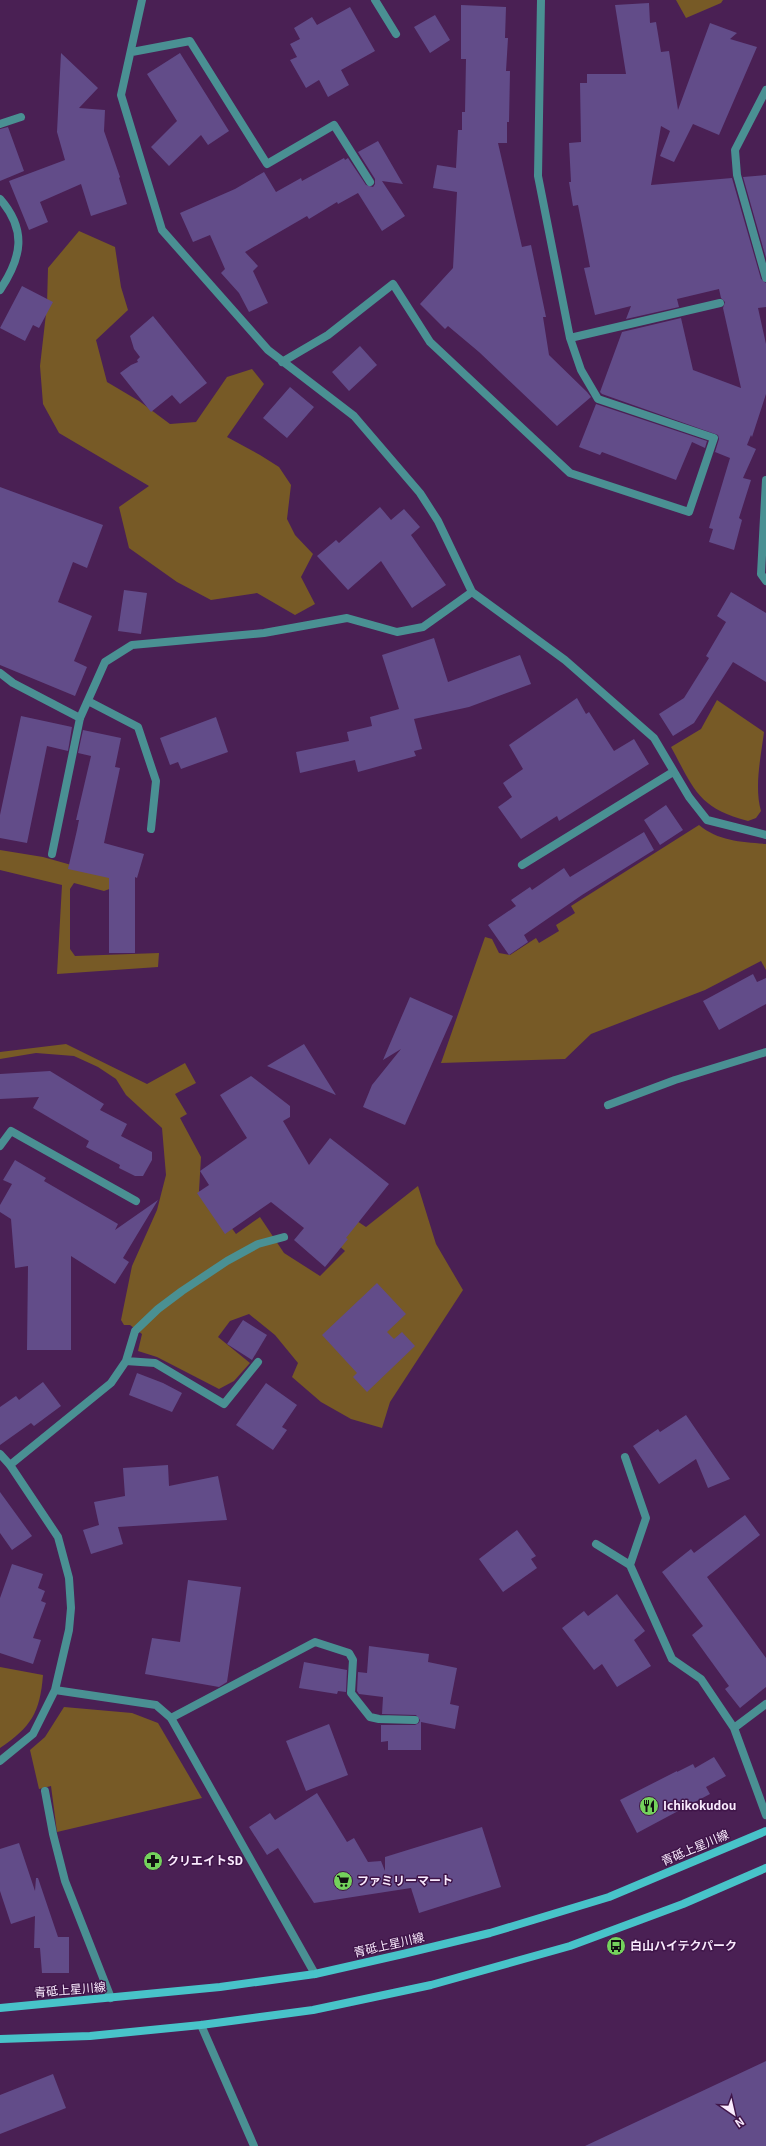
<svg xmlns="http://www.w3.org/2000/svg" width="766" height="2146" viewBox="0 0 766 2146" font-family="Georgia,'Noto Sans JP',serif">
	<style>
		.green { fill: #775a26 }
		.building { fill: #624c89 }
		.lines { fill: none; stroke-linecap: round; stroke-linejoin: round }
		.service { stroke: #4a9093; stroke-width: 8 }
		.minor { stroke: #4a9093; stroke-width: 8 }
		.secondary { stroke: #48c3c9; stroke-width: 8 }
		.labels { text-anchor: middle; stroke-width: 3; stroke-linejoin: round; paint-order: stroke }
		.poi-label { font-size: 12px; font-weight: bold; fill: #f9eafd; stroke: #3f1549; text-anchor: start }
		.street-label { font-size: 12px; fill: #f9eafd; stroke: #3f1549 }
	</style>
	<rect width="100%" height="100%" fill="#4a2054"/>
	<path class="green" d="M 676,0 L 723,0 L 721,3 L 686,18 Z
		M 79,231 L 115,247 L 121,287 L 128,310 L 96,340 L 107,382 L 139,401 L 170,424 L 196,422 L 227,377 L 252,369 L 264,384 L 227,437 L 260,455 L 279,467 L 291,485 L 287,519 L 295,535 L 313,554 L 301,577 L 315,604 L 295,615 L 257,593 L 211,600 L 177,582 L 129,548 L 119,507 L 149,486 L 59,433 L 43,404 L 40,366 L 47,305 L 48,268 Z
		M 717,700 L 764,732 C 761,756 754,787 761,811 L 756,818 L 748,821 C 698,808 694,789 671,747 L 701,729 Z
		M 699,825 C 718,841 742,842 766,844 L 766,970 L 761,961 L 705,990 L 591,1034 L 565,1059 L 441,1063 L 485,937 L 492,939 L 499,953 L 510,955 L 536,938 L 539,943 L 559,931 L 556,925 L 575,913 L 571,906 Z
		M 0,850 L 43,857 L 114,877 L 112,888 L 104,891 L 74,883 L 70,889 L 70,949 L 75,956 L 159,953 L 158,967 L 57,974 L 62,885 L 0,870 Z
		M 66,1044 L 147,1084 L 185,1063 L 196,1083 L 175,1094 L 187,1114 L 180,1118 L 201,1157 L 199,1191 L 209,1206 L 214,1204 L 236,1234 L 260,1217 L 284,1253 L 320,1276 L 345,1251 L 336,1243 L 357,1221 L 366,1227 L 418,1186 L 436,1244 L 463,1290 L 390,1402 L 382,1428 L 351,1419 L 321,1402 L 292,1377 L 298,1363 L 275,1335 L 249,1314 L 230,1321 L 218,1337 L 250,1363 L 234,1381 L 219,1389 L 157,1357 L 138,1351 L 142,1334 L 130,1325 L 124,1325 L 121,1320 L 132,1266 L 157,1210 L 166,1175 L 162,1128 L 126,1095 L 116,1079 L 98,1067 L 74,1056 L 36,1053 L 0,1059 L 0,1052 Z
		M 0,1667 L 43,1675 C 40,1713 31,1727 0,1748 Z
		M 64,1707 L 132,1713 L 158,1723 L 202,1798 L 57,1832 L 51,1786 L 39,1789 L 30,1750 L 45,1737 Z"/>
	<path class="building" d="M 649,3 L 650,23 L 656,22 L 661,52 L 669,51 L 678,110 L 710,23 L 737,33 L 730,39 L 757,47 L 719,135 L 693,124 L 674,162 L 660,156 L 670,131 L 661,126 L 651,185 L 732,178 L 761,279 L 766,283 L 766,307 L 758,308 L 766,344 L 766,394 L 752,437 L 751,435 L 747,445 L 756,449 L 743,478 L 751,480 L 739,518 L 742,520 L 734,550 L 709,542 L 713,529 L 709,528 L 730,458 L 715,452 L 719,439 L 718,435 L 602,394 L 600,392 L 622,332 L 681,318 L 693,370 L 741,388 L 723,308 L 725,302 L 721,298 L 719,289 L 677,299 L 679,307 L 626,319 L 631,306 L 595,315 L 584,268 L 590,267 L 578,205 L 573,206 L 569,182 L 571,182 L 569,143 L 581,142 L 580,83 L 587,83 L 587,74 L 626,74 L 615,5 Z
		M 461,5 L 506,7 L 505,38 L 508,38 L 506,71 L 510,71 L 509,122 L 507,122 L 507,143 L 498,143 L 522,247 L 531,245 L 546,317 L 543,317 L 549,355 L 587,392 L 591,397 L 557,426 L 479,352 L 448,326 L 445,329 L 420,304 L 453,268 L 457,192 L 433,188 L 437,165 L 456,168 L 458,130 L 462,130 L 462,112 L 465,112 L 466,59 L 461,59 Z
		M 350,7 L 375,51 L 341,70 L 349,85 L 328,97 L 319,80 L 306,88 L 290,60 L 297,57 L 290,44 L 300,39 L 294,28 L 312,17 L 317,25 Z
		M 435,15 L 450,40 L 430,53 L 414,27 Z
		M 61,53 L 98,88 L 79,108 L 105,110 L 104,131 L 120,177 L 119,178 L 127,204 L 91,216 L 81,184 L 40,202 L 48,222 L 29,230 L 9,181 L 65,160 L 57,132 Z
		M 180,53 L 229,131 L 208,145 L 201,135 L 169,166 L 151,147 L 177,121 L 147,74 Z
		M 8,127 L 24,171 L 0,181 L 0,129 Z
		M 378,141 L 403,184 L 382,181 L 405,216 L 382,231 L 358,193 L 338,204 L 337,202 L 309,219 L 307,216 L 245,252 L 258,266 L 253,271 L 268,303 L 249,312 L 239,293 L 221,273 L 225,269 L 210,235 L 193,242 L 180,213 L 235,189 L 264,172 L 276,192 L 301,178 L 302,181 L 344,158 L 345,160 L 348,158 L 366,185 L 373,187 L 375,184 L 375,179 L 358,152 Z
		M 766,175 L 766,258 L 743,177 Z
		M 22,286 L 53,302 L 39,328 L 33,325 L 25,341 L 0,328 Z
		M 153,316 L 207,383 L 180,404 L 172,395 L 151,412 L 120,373 L 131,365 L 138,362 L 137,360 L 140,357 L 134,349 L 130,336 Z
		M 360,346 L 377,365 L 349,391 L 332,372 Z
		M 290,387 L 314,407 L 287,438 L 263,418 Z
		M 596,404 L 707,441 L 705,448 L 692,442 L 676,480 L 602,452 L 600,455 L 579,447 Z
		M 0,487 L 103,525 L 87,568 L 73,562 L 58,602 L 92,616 L 74,661 L 87,667 L 75,696 L 0,665 Z
		M 380,507 L 391,520 L 404,509 L 420,527 L 411,535 L 446,585 L 412,608 L 381,561 L 348,590 L 317,556 L 336,540 L 339,543 Z
		M 124,590 L 147,593 L 141,634 L 118,631 Z
		M 731,592 L 766,613 L 766,682 L 733,662 L 694,723 L 673,736 L 659,714 L 684,698 L 709,658 L 706,656 L 726,622 L 717,616 Z
		M 434,638 L 448,682 L 520,655 L 531,684 L 469,707 L 414,719 L 422,749 L 414,751 L 416,756 L 358,772 L 355,760 L 300,773 L 296,752 L 349,741 L 347,732 L 372,726 L 370,717 L 399,709 L 382,655 Z
		M 577,698 L 586,714 L 589,712 L 614,751 L 634,739 L 649,764 L 559,821 L 557,816 L 521,839 L 498,807 L 512,797 L 503,783 L 523,769 L 509,745 Z
		M 21,716 L 72,727 L 68,751 L 47,746 L 27,843 L 0,838 L 0,815 Z
		M 216,717 L 228,752 L 181,769 L 178,762 L 170,765 L 160,738 Z
		M 83,730 L 121,738 L 115,767 L 120,768 L 104,843 L 144,854 L 137,878 L 135,877 L 135,953 L 109,953 L 109,878 L 68,869 L 77,830 L 79,820 L 76,820 L 91,756 L 78,753 Z
		M 666,805 L 683,830 L 660,845 L 644,820 Z
		M 644,832 L 654,850 L 582,895 L 524,935 L 528,942 L 509,955 L 488,925 L 516,906 L 511,900 L 530,887 L 532,890 L 564,868 L 570,877 Z
		M 753,974 L 757,982 L 766,978 L 766,1004 L 719,1030 L 703,1001 Z
		M 410,997 L 453,1016 L 405,1125 L 363,1107 L 372,1085 L 401,1049 L 383,1060 Z
		M 304,1044 L 336,1095 L 267,1066 Z
		M 50,1071 L 104,1104 L 100,1110 L 127,1124 L 121,1136 L 152,1152 L 152,1160 L 143,1176 L 135,1176 L 119,1168 L 120,1165 L 86,1147 L 89,1141 L 33,1108 L 39,1097 L 0,1099 L 0,1074 Z
		M 251,1076 L 290,1106 L 290,1117 L 283,1121 L 309,1165 L 330,1138 L 389,1184 L 346,1238 L 348,1239 L 325,1267 L 294,1240 L 304,1228 L 271,1202 L 225,1234 L 197,1193 L 209,1185 L 200,1171 L 247,1138 L 220,1095 Z
		M 15,1160 L 46,1178 L 44,1181 L 118,1224 L 115,1230 L 158,1200 L 123,1258 L 129,1262 L 115,1284 L 71,1256 L 71,1350 L 27,1350 L 28,1266 L 15,1268 L 11,1219 L 0,1212 L 0,1205 L 12,1184 L 3,1180 Z
		M 377,1283 L 406,1314 L 387,1332 L 394,1339 L 402,1332 L 415,1346 L 367,1392 L 353,1377 L 357,1373 L 322,1335 Z
		M 243,1320 L 267,1335 L 252,1360 L 227,1344 Z
		M 137,1373 L 163,1383 L 182,1393 L 172,1412 L 129,1395 Z
		M 43,1382 L 61,1406 L 34,1426 L 31,1423 L 0,1445 L 0,1407 L 16,1396 L 19,1400 Z
		M 266,1383 L 297,1405 L 282,1427 L 287,1430 L 273,1450 L 236,1425 Z
		M 686,1415 L 710,1450 L 730,1479 L 708,1488 L 696,1459 L 659,1484 L 633,1446 L 658,1429 L 660,1432 Z
		M 168,1465 L 169,1486 L 218,1476 L 227,1520 L 118,1527 L 123,1544 L 91,1554 L 83,1530 L 99,1525 L 94,1502 L 125,1496 L 123,1468 Z
		M 0,1492 L 32,1536 L 12,1550 L 0,1533 Z
		M 745,1515 L 760,1535 L 707,1577 L 766,1658 L 766,1687 L 740,1708 L 725,1689 L 729,1686 L 692,1635 L 703,1626 L 662,1572 L 691,1549 L 694,1553 Z
		M 517,1530 L 536,1556 L 531,1559 L 537,1568 L 503,1592 L 479,1559 Z
		M 12,1564 L 43,1574 L 38,1588 L 45,1591 L 41,1601 L 46,1603 L 33,1638 L 41,1640 L 33,1664 L 0,1653 L 0,1598 Z
		M 188,1580 L 241,1587 L 227,1682 L 219,1687 L 145,1674 L 152,1638 L 180,1642 Z
		M 617,1594 L 645,1631 L 634,1640 L 651,1666 L 617,1687 L 602,1664 L 594,1670 L 562,1628 L 584,1611 L 588,1616 Z
		M 369,1646 L 429,1654 L 428,1662 L 457,1668 L 450,1704 L 459,1706 L 455,1729 L 421,1722 L 421,1750 L 388,1750 L 388,1741 L 381,1742 L 381,1725 L 415,1725 L 419,1723 L 420,1720 L 416,1715 L 382,1714 L 383,1697 L 359,1694 L 357,1691 L 358,1672 L 367,1673 Z
		M 304,1662 L 347,1670 L 346,1692 L 338,1691 L 337,1694 L 299,1688 Z
		M 329,1724 L 348,1775 L 306,1791 L 286,1741 Z
		M 714,1757 L 726,1776 L 706,1787 L 710,1794 L 637,1833 L 620,1800 L 677,1771 L 677,1772 L 693,1764 L 695,1768 Z
		M 317,1793 L 347,1842 L 354,1838 L 368,1862 L 381,1861 L 385,1871 L 385,1857 L 482,1827 L 501,1887 L 419,1913 L 411,1888 L 314,1903 L 278,1848 L 267,1855 L 249,1827 L 270,1813 L 275,1820 Z
		M 19,1843 L 35,1891 L 36,1878 L 38,1878 L 58,1937 L 69,1937 L 69,1973 L 42,1973 L 40,1948 L 34,1948 L 35,1916 L 11,1924 L 0,1891 L 0,1849 Z
		M 766,2061 L 766,2146 L 585,2146 Z
		M 53,2074 L 66,2108 L 0,2134 L 0,2095 Z"/>
	<g class="lines">
		<path class="service" d="M 0,124 L 21,117
			M 0,199 C 27,230 22,257 0,290
			M 52,854 L 80,718
			M 608,1105 L 675,1080 L 766,1052
			M 126,1361 L 155,1363 L 224,1404 L 258,1362
			M 10,1465 L 111,1383 L 126,1361 L 135,1331 L 158,1309 L 182,1291 L 227,1261 L 258,1244 L 284,1237
			M 171,1718 L 315,1642 L 349,1653 L 353,1660 L 351,1693 L 370,1717 L 379,1719 L 415,1720
			M 45,1791 L 53,1834 L 65,1881 L 111,1998"/>
		<path class="minor" d="M 142,0 L 121,95 L 162,230 L 268,350 L 354,416 L 420,493 L 438,521 L 472,592
			M 375,0 L 396,34
			M 132,52 L 190,41 L 267,164 L 334,125 L 370,182
			M 766,90 L 735,150 L 737,175 L 766,278
			M 570,338 L 720,303
			M 282,362 L 328,335 L 393,284 L 430,342 L 570,473 L 689,512 L 714,438 L 598,399 L 581,370 L 570,338 L 538,176 L 541,0
			M 766,480 L 761,574 L 766,581
			M 0,673 L 13,683 L 80,718 L 105,662 L 132,645 L 264,633 L 347,618 L 397,632 L 423,627 L 472,592 L 565,660 L 654,738 L 689,797 L 707,820 L 766,835
			M 88,701 L 138,727 L 156,781 L 151,829
			M 522,865 L 673,772
			M 0,1146 L 11,1131 L 136,1201
			M 0,1454 L 10,1465 L 58,1537 L 69,1578 L 71,1608 L 69,1630 L 55,1690 L 33,1734 L 0,1761
			M 625,1457 L 646,1518 L 630,1565
			M 596,1544 L 630,1565 L 672,1659 L 701,1679 L 734,1728 L 766,1815
			M 55,1690 L 156,1705 L 171,1718 L 315,1974
			M 734,1728 L 766,1704
			M 201,2025 L 254,2146"/>
		<path class="secondary" d="M 0,2008 L 220,1987 L 315,1974 L 403,1954 L 490,1933 L 609,1897 L 766,1831
			M 0,2039 L 90,2036 L 201,2025 L 313,2010 L 431,1985 L 570,1946 L 683,1904 L 766,1868"/>
	</g>
	<defs>
		<symbol id="restaurant-disc" viewBox="-11 -11 22 22"><circle r="9.5" fill="#74d25c" stroke="#3f1549"/><path d="M-5-6h1v4h1v-4h1v4h1v-4h1v5L-1.5 .5V6h-2V.5L-5-1ZM5-6V6H3V1.5H1.5Q1.5-4 5-6Z" fill="#111"/></symbol>
		<symbol id="pharmacy-disc" viewBox="-11 -11 22 22"><circle r="9.5" fill="#74d25c" stroke="#3f1549"/><path d="M-2-6h4v4h4v4h-4v4h-4v-4h-4v-4h4Z" fill="#111"/></symbol>
		<symbol id="supermarket-disc" viewBox="-11 -11 22 22"><circle r="9.5" fill="#74d25c" stroke="#3f1549"/><path d="M-6-5.5h2.5l.6 2H6L4.5 2H-2.5L-4.4-4H-6ZM-1.5 3.2a1.3 1.3 0 1 0 .1 0ZM3 3.2a1.3 1.3 0 1 0 .1 0Z" fill="#111"/></symbol>
		<symbol id="bus-disc" viewBox="-11 -11 22 22"><circle r="9.5" fill="#74d25c" stroke="#3f1549"/><path d="M-5-6H5V4H4V6H2V4H-2V6H-4V4H-5ZM-3.5-4V0h7V-4ZM-3.5 1.2v1.5H-2V1.2ZM2 1.2v1.5H3.5V1.2Z" fill="#111"/></symbol>
	</defs>
	<g fill-rule="evenodd">
		<use href="#restaurant-disc" x="638" y="1795" width="22" height="22"/>
		<use href="#pharmacy-disc" x="142" y="1850" width="22" height="22"/>
		<use href="#supermarket-disc" x="332" y="1870" width="22" height="22"/>
		<use href="#bus-disc" x="605" y="1935" width="22" height="22"/>
	</g>
	<g class="labels">
		<g class="poi-label">
			<text x="663" y="1810">Ichikokudou</text>
			<text x="167" y="1865">クリエイトSD</text>
			<text x="357" y="1885">ファミリーマート</text>
			<text x="630" y="1950">白山ハイテクパーク</text>
		</g>
		<g class="street-label">
			<text transform="translate(695 1848) rotate(-23)" y="4">青砥上星川線</text>
			<text transform="translate(389 1945) rotate(-13)" y="4">青砥上星川線</text>
			<text transform="translate(70 1990) rotate(-5)" y="4">青砥上星川線</text>
		</g>
	</g>
	<g transform="translate(734 2114) rotate(146)" stroke="#3f1549" stroke-width="3" paint-order="stroke">
	<path d="M0-3L7 15L0 10L-7 15Z" fill="#f9eafd"/>
	<text y="-6" font-size="11" font-weight="bold" text-anchor="middle" fill="#f9eafd">N</text>
	</g>
</svg>
